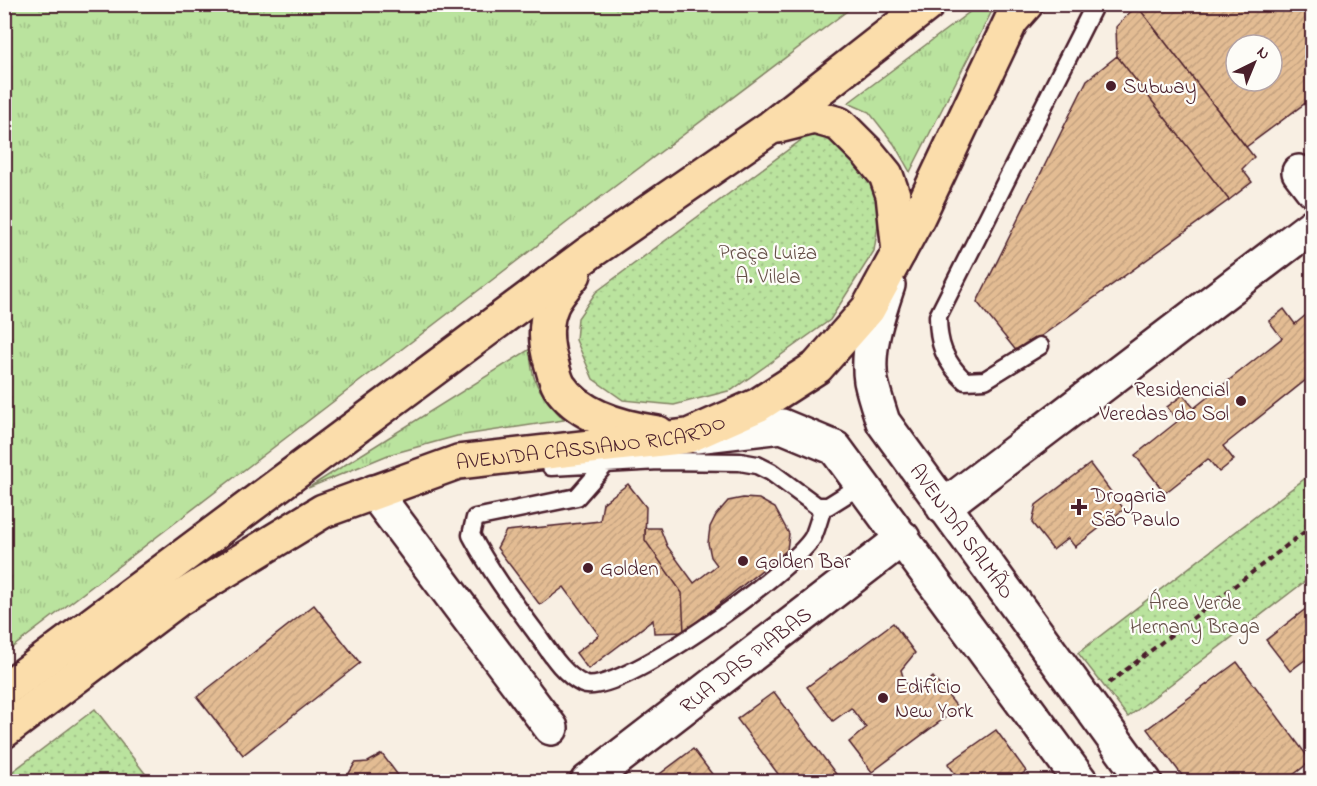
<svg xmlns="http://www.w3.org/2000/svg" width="1317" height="786" viewBox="0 0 1317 786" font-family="'Indie Flower',sans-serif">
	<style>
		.grass { fill: url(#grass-tufts); stroke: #828164; stroke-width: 1.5 }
		.park { fill: url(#park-dots); stroke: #828164; stroke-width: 1.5 }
		.building { fill: url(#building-hatch); stroke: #4a1f2b; stroke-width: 1.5; fill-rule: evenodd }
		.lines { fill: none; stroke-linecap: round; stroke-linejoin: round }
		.service-casing { stroke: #4a1f2b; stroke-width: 21 }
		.minor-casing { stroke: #4a1f2b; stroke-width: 38 }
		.tertiary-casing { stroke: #4a1f2b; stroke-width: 38 }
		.primary-casing { stroke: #4a1f2b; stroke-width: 38 }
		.path { stroke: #4a1f2b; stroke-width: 4; stroke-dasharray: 6 4.5; stroke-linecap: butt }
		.service { stroke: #fdfcf7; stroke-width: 16 }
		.minor { stroke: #fdfcf7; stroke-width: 33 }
		.tertiary { stroke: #fdfcf7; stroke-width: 33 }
		.primary { stroke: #fbddab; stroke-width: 33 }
		.poi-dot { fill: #4a1f2b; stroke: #fdfcf7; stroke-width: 2 }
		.labels { text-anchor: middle; stroke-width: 4.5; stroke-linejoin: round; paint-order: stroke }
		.poi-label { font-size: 21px; fill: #4a1f2b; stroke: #fdfcf7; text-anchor: start }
		.park-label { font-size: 21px; fill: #665048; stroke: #fdfcf7 }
		.street-label { font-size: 21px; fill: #4a1f2b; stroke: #fdfcf7 }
	</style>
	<defs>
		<pattern id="grass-tufts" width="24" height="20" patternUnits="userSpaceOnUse" patternTransform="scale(1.5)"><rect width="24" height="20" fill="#bae39e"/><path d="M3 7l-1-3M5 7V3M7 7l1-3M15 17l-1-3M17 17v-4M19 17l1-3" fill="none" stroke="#a1c288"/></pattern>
		<pattern id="park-dots" width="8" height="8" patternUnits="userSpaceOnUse" patternTransform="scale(1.5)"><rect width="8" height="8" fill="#bae39e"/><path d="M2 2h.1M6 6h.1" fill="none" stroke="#a1c288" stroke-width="1.8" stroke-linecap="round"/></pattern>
		<pattern id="building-hatch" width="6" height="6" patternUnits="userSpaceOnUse" patternTransform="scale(1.5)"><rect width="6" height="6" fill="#e3bc93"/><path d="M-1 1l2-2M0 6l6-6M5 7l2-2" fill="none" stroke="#c4a17f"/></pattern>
	</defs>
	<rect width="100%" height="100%" fill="#f8efe3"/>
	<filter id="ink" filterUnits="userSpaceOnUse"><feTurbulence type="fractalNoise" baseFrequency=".0167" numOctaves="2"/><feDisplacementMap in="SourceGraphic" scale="12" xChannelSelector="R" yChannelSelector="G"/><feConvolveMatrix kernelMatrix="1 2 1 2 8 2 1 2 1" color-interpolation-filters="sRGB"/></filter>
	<g filter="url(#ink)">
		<path class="grass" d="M 5,4 L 855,4 L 855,5 L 569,221 L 5,653 Z
			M 979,5 L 995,5 L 910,172 L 894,144 L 869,112 L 848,103 Z
			M 530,349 C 531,386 541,393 564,420 L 457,436 L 388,455 L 308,488 Z"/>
		<path class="park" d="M 808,135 L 831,137 L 874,186 L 879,218 L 874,251 L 830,320 L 732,390 L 674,405 L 623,400 L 593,379 L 576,340 L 578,318 L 596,292 Z
			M 1312,473 L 1312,576 L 1128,717 L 1078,653 Z
			M 95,709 L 151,781 L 19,781 L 12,772 Z"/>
		<path class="building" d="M 1141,4 L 1312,4 L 1312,98 L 1246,147 L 1138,7 ZM 1236,45 L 1272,45 L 1272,81 L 1236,81 Z
			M 1138,7 L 1254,157 L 1242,169 L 1252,182 L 1229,200 L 1117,56 L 1116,27 L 1130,12 Z
			M 1117,56 L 1229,200 L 1018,353 L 977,302 L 1087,80 Z
			M 1284,309 L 1295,324 L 1312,310 L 1312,378 L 1311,376 L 1223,446 L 1234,460 L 1219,472 L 1208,459 L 1165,493 L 1135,455 L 1178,421 L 1167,407 L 1183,395 L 1194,408 L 1282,338 L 1269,321 Z
			M 1090,464 L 1124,509 L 1075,547 L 1068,538 L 1053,550 L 1032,523 L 1036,505 Z
			M 628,484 L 646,507 L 645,540 L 682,593 L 684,632 L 654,633 L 653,620 L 588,669 L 576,653 L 599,635 L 564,587 L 540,605 L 497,548 L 506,531 L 600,521 L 603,503 Z
			M 743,498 L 759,499 L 775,508 L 789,534 L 787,550 L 684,632 L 682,593 L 645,540 L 645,528 L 660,528 L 667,546 L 694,583 L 717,565 L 711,557 L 708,543 L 710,527 L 716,515 L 728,501 Z
			M 1312,604 L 1312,669 L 1305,660 L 1290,671 L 1266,640 Z
			M 314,605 L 360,663 L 243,755 L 197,697 Z
			M 893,623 L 915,653 L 901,670 L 905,683 L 914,688 L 924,685 L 933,677 L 958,708 L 872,772 L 849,742 L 866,728 L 851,708 L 833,721 L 807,687 Z
			M 1237,662 L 1311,761 L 1284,782 L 1187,782 L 1147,729 Z
			M 774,692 L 842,782 L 784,782 L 737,719 Z
			M 996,730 L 1026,771 L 1012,782 L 961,782 L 948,764 Z
			M 693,749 L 718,782 L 660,782 L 656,777 Z
			M 382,754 L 403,782 L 344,782 L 355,763 L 368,762 Z"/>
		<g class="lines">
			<defs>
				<path id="service" d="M 1040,346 L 985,380 L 965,381 C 944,361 938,344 938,316 L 1095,4
					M 619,445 L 606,464 L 577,497 L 475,518 L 471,535 C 489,569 511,599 534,630 C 548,649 561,673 583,684 C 615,700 794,570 813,537 C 817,528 820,516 823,507
					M 551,467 L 659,461 L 740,462 L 757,465 L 771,472 L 817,506 L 828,506 L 863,484"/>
				<g id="minor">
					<path d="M 1299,172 L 1312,189"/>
					<path d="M 374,492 L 551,728"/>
					<path d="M 943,507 L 1312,226"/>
					<path id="s1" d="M 587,782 L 903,538"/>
				</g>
				<g id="tertiary">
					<path id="s2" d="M 888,285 C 878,315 866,348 871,381 C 874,395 879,409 883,422 L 1145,782"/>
					<path d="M 696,436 L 782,426 L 835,448 L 1081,782"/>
				</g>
				<g id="primary">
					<path d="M 778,126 L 814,117 L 839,124 L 868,153 L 886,175 L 893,195 L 899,252"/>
					<path d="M 574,274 C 567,284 557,294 552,305 C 545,321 545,337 549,355 C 552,364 554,377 559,386 C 580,417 623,428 658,433"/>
					<path d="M 4,690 L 589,253 L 771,127 L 928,4"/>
					<path id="s3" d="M 4,731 L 177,600 L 323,511 L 458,462 L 688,436 L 758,405 L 817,367 L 868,309 L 918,217 L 1011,21 L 1026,4"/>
				</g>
			</defs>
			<use href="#service" class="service-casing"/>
			<use href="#minor" class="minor-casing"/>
			<use href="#tertiary" class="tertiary-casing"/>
			<use href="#primary" class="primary-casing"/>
			<path class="path" d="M 1109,683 L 1312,526"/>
			<use href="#service" class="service"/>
			<use href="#minor" class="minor"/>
			<use href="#tertiary" class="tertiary"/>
			<use href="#primary" class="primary"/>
		</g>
	</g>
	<g class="poi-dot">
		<circle cx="1111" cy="86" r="6"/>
		<circle cx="1241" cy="401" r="6"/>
		<path d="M1076 498h6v6h6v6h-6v6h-6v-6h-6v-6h6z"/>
		<circle cx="743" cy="561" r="6"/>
		<circle cx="588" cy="568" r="6"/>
		<circle cx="883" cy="698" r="6"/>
	</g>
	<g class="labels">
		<g class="poi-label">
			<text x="1123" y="93">Subway</text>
			<text x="1229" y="396" text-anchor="end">Residencial<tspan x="1229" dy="24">Veredas do Sol</tspan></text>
			<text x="1091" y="502">Drogaria<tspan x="1091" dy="24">São Paulo</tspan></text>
			<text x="755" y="568">Golden Bar</text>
			<text x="600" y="575">Golden</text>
			<text x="895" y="693">Edifício<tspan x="895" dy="24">New York</tspan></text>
		</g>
		<g class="park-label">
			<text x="768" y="259">Praça Luiza<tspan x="768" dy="24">A. Vilela</tspan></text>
			<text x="1195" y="609">Área Verde<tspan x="1195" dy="24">Hernany Braga</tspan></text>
		</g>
		<g class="street-label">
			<text dy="7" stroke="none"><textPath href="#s3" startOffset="666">AVENIDA CASSIANO RICARDO</textPath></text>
			<text dy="7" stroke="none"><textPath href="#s2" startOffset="276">AVENIDA SALMÃO</textPath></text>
			<text dy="7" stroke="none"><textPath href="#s1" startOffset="200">RUA DAS PIABAS</textPath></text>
		</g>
	</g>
	<rect width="1317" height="786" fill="none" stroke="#fdfcf7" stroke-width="24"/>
	<rect x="12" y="12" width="1293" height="762" fill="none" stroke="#4a1f2b" stroke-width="2" filter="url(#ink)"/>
	<g transform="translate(1254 63) rotate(43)"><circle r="28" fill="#fdfcf7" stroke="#b5a4a5" stroke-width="1.5"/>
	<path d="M0-4.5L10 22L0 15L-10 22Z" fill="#4a1f2b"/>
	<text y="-9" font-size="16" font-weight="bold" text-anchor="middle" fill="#4a1f2b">N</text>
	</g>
</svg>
